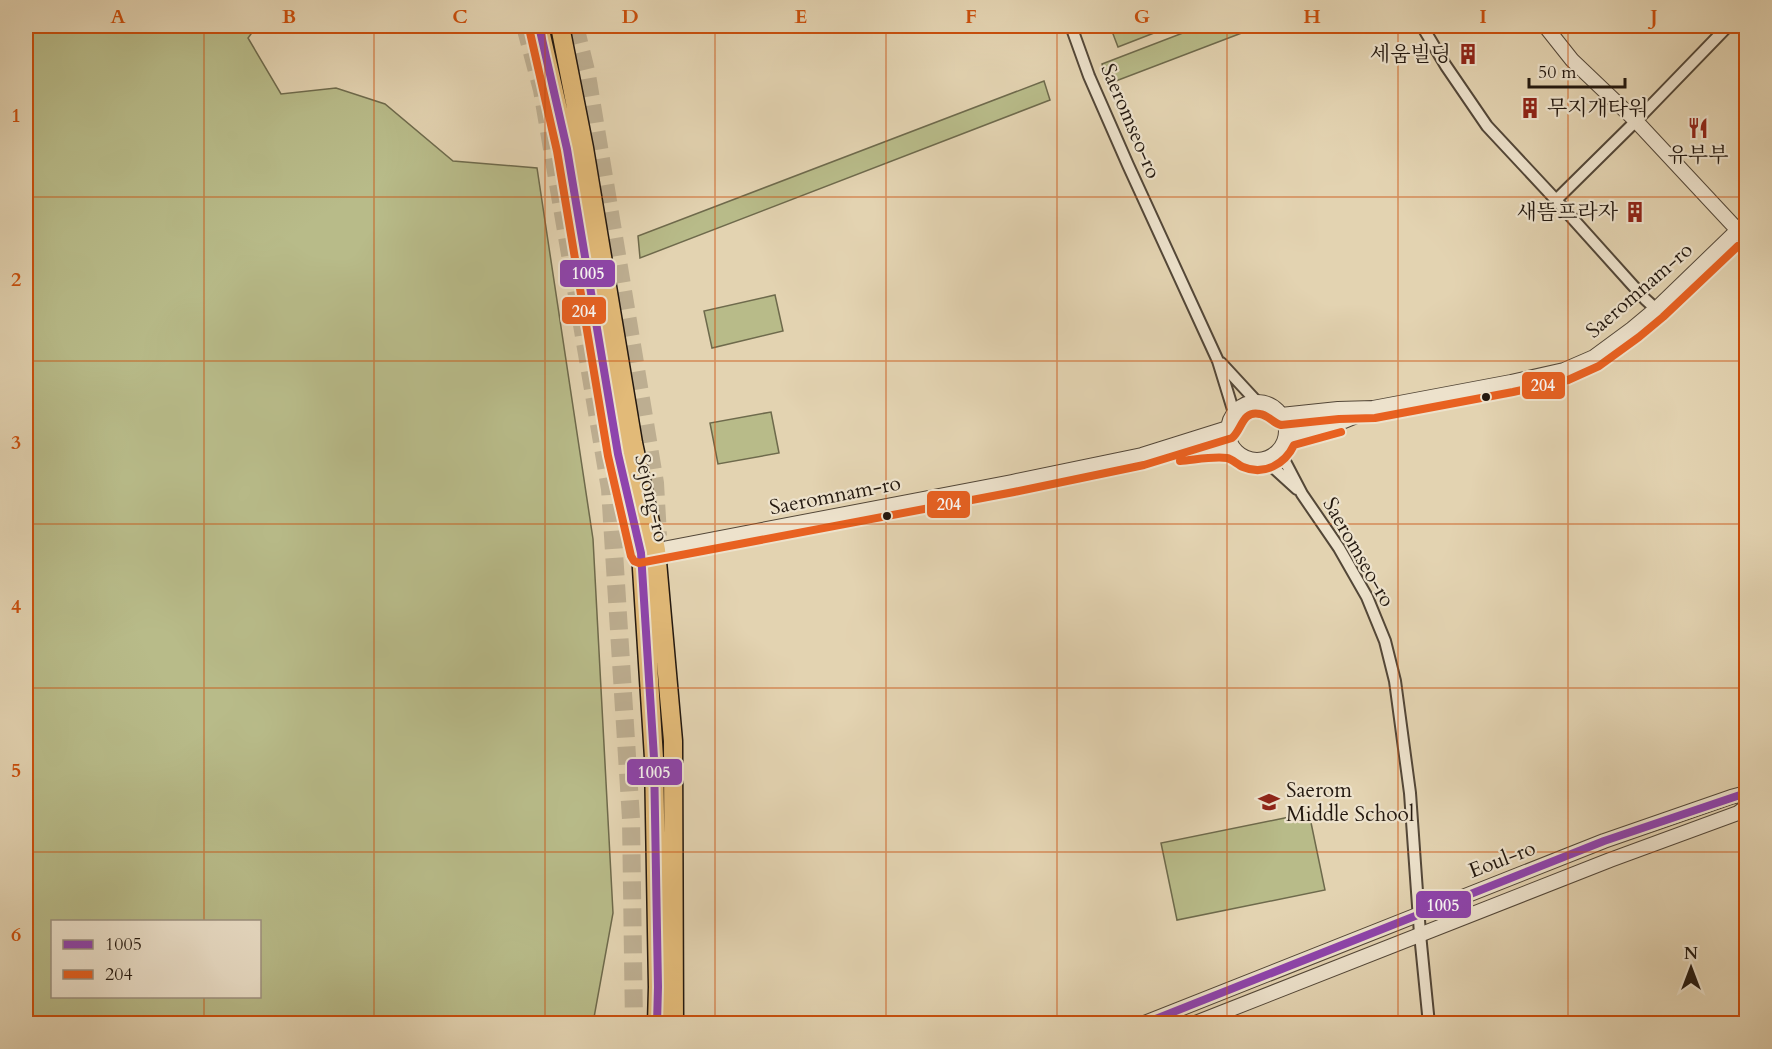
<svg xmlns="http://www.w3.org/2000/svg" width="1772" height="1049" viewBox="0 0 1772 1049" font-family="Cardo,'Noto Serif KR',serif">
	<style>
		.green { fill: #b8bb89; stroke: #6e6a4c; stroke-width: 1.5; fill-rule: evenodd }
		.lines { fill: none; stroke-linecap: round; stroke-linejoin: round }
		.trunk-tunnel { stroke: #bdae91; stroke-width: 18; stroke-dasharray: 18 9; stroke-linecap: butt }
		.minor-casing { stroke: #534738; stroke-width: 14 }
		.tertiary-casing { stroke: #534738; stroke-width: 16 }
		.primary-casing { stroke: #23180f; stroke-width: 21 }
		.minor { stroke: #ede2cc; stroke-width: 10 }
		.tertiary { stroke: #ede2cc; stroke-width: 14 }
		.primary { stroke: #e2ba78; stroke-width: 18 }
		.bus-1-casing { stroke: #ede2cc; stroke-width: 12 }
		.bus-2-casing { stroke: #ede2cc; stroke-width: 12 }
		.bus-1 { stroke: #8e44ad; stroke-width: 8 }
		.bus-2 { stroke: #e86121; stroke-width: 8 }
		.grid { fill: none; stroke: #ca4f0c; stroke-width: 1.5; stroke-opacity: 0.55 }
		.bus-dot { fill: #23180f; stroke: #ede2cc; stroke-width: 2 }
		.labels { text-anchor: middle; stroke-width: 4.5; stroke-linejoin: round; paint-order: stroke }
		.poi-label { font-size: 21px; fill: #23180f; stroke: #ede2cc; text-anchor: end }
		.street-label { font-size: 21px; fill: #23180f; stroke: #ede2cc }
		.line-badge { stroke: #ede2cc; stroke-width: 2 }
		.badge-label { font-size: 16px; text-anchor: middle; font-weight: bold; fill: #fff }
		.neatline { fill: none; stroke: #ca4f0c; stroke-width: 2 }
		.grid-label { font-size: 20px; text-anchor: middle; font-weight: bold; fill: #ca4f0c }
	</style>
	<rect width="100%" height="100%" fill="#e3d3b1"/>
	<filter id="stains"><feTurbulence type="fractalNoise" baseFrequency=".00333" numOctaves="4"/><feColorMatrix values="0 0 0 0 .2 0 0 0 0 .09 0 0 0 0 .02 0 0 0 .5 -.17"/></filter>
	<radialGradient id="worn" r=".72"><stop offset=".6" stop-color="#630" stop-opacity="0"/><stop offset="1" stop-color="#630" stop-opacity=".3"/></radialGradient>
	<path class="green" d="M 26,26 L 257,26 L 248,38 L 281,94 L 336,88 L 385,104 L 453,161 L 537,168 L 593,539 L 613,913 L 593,1023 L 26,1023 ZM 52,922 L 260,922 L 260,996 L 52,996 Z
		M 1110,26 L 1172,26 L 1118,47 Z
		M 1201,26 L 1260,26 L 1108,84 L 1102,64 Z
		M 1044,81 L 1050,100 L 640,258 L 638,236 Z
		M 775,295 L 783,331 L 712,348 L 704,311 Z
		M 771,412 L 779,453 L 718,464 L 710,423 Z
		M 1309,813 L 1325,890 L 1177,920 L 1161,843 Z"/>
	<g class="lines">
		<path class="trunk-tunnel" d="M 525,26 L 542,90 L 610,489 L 631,819 L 634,1024
			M 575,26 L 587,75 L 655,483 L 658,536"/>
		<defs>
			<path id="minor" d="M 1071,26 L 1089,76 L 1128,165 L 1218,361 L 1234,413
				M 1422,26 L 1446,66 L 1487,126 L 1556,200 L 1645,299 L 1656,309
				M 1556,200 L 1636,121 L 1728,26
				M 1221,363 L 1257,402
				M 1279,450 L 1302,494 L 1339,548 L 1367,597 L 1385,641 L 1395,681 L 1410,793 L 1420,934 L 1429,1024
				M 1264,459 L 1297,489"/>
			<path id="tertiary" d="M 1545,26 L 1572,60 L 1636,121 L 1746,239
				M1228 431a29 29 0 1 1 58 0a29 29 0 1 1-58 0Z
				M 1281,415 L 1338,409 L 1373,408 L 1511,382 L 1564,370 L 1594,357 L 1632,329 L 1656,309 L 1746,222
				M 1286,436 L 1344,421 L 1366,412
				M 1171,452 L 1233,447
				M 647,552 L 1012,482 L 1142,455 L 1228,428
				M 1142,1024 L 1604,841 L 1731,797 L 1746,793
				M 1193,1024 L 1610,860 L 1738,813 L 1746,807"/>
			<path id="primary" d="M 539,26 L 567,149 L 618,454 L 641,553 L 654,758 L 658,987 L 657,1024
				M 560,26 L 584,148 L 633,443 L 656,550 L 673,741 L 674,1024"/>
		</defs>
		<use href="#minor" class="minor-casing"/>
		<use href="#tertiary" class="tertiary-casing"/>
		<use href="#primary" class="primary-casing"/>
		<use href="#minor" class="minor"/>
		<use href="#tertiary" class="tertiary"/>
		<use href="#primary" class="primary"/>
		<defs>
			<path id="bus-1" d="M 539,26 L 567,149 L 618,454 L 641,553 L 654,758 L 658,987 L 657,1024
				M 1143,1024 L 1604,841 L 1746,793"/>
			<path id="bus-2" d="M 529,28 L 557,151 L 608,456 L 631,556 L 634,561 L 639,563 L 1014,492 L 1144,465 L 1232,438 C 1242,430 1242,410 1260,414 C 1268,415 1273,423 1281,425 L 1339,419 L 1375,418 L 1513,392 L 1568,380 L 1599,366 L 1639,337 L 1663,317 L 1738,246
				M 1180,461 C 1194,460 1213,456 1227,458 C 1232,459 1238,465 1243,467 C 1264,476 1285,464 1294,445 L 1341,432"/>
		</defs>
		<use href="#bus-1" class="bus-1-casing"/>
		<use href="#bus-2" class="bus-2-casing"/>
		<use href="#bus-1" class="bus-1"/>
		<use href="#bus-2" class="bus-2"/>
	</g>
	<path class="grid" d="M 204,26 L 204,922M 374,26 L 374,1024M 545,26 L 545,1024M 715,26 L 715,1024M 886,26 L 886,1024M 1057,26 L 1057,1024M 1227,26 L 1227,1024M 1398,26 L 1398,1024M 1568,26 L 1568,1024M 26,197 L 1746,197M 26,361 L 1746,361M 26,524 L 1746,524M 26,688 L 1746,688M 26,852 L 1746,852M 204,996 L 204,1024"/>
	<defs>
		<symbol id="building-bare" viewBox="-9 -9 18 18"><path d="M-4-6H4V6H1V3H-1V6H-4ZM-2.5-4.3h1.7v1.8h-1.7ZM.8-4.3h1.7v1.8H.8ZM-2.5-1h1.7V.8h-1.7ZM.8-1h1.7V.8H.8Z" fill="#8f2418" stroke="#ede2cc" stroke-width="2.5" paint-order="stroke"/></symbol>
		<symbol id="restaurant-bare" viewBox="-9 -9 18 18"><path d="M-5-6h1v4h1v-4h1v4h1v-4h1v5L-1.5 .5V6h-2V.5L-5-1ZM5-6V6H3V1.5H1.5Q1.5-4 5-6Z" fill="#8f2418" stroke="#ede2cc" stroke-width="2.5" paint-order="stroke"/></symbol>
		<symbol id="school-bare" viewBox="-9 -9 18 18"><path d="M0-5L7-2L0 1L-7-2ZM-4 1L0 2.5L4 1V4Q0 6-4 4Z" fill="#8f2418" stroke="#ede2cc" stroke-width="2.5" paint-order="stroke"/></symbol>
	</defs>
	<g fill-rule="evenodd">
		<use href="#building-bare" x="1453" y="39" width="30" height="30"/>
		<use href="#building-bare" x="1515" y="93" width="30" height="30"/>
		<use href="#restaurant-bare" x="1683" y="113" width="30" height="30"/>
		<use href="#building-bare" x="1620" y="197" width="30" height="30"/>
		<use href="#school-bare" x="1254" y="787" width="30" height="30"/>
	</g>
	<g class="bus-dot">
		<circle cx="1486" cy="397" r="5"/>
		<circle cx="887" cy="516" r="5"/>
	</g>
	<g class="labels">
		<g class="poi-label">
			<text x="1451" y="61">세움빌딩</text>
			<text x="1547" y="115" text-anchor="start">무지개타워</text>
			<text x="1698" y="162" text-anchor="middle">유부부</text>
			<text x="1618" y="219">새뜸프라자</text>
			<text x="1286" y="797" text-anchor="start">Saerom<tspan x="1286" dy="24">Middle School</tspan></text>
		</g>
		<g class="street-label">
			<text transform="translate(1131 121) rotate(67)" y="7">Saeromseo-ro</text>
			<text transform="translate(1639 290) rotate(-41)" y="7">Saeromnam-ro</text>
			<text transform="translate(835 495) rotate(-11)" y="7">Saeromnam-ro</text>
			<text transform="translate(652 498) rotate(77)" y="7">Sejong-ro</text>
			<text transform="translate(1359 552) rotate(60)" y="7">Saeromseo-ro</text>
			<text transform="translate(1502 859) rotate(-21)" y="7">Eoul-ro</text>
		</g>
	</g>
	<g class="line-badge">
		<rect x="559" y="259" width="57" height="29" rx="6" fill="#8e44ad"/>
		<rect x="561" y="296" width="46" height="29" rx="6" fill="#e86121"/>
		<rect x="1521" y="371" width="45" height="29" rx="6" fill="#e86121"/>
		<rect x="926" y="490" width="45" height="29" rx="6" fill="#e86121"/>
		<rect x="626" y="758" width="57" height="28" rx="6" fill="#8e44ad"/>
		<rect x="1415" y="890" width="57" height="29" rx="6" fill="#8e44ad"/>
	</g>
	<g class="badge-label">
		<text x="588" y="279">1005</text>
		<text x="584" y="317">204</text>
		<text x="1543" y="391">204</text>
		<text x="949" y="510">204</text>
		<text x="654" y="778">1005</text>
		<text x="1443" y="911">1005</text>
	</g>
	<rect width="1772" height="1049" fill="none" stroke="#e3d3b1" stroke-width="66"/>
	<rect x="51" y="920" width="210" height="78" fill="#ede2cc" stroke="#9c9180" stroke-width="1.5"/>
	<rect x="63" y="940" width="30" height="9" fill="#8e44ad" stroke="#9c9180" stroke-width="1.5"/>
	<text x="105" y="950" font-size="18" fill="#23180f">1005</text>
	<rect x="63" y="970" width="30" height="9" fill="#e86121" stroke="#9c9180" stroke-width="1.5"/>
	<text x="105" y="980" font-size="18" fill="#23180f">204</text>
	<g transform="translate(1691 968)" stroke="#ede2cc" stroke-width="4.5" paint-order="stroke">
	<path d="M0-4.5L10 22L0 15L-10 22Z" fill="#23180f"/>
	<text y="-9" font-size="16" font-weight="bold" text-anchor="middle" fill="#23180f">N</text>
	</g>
	<path d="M1529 78v9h96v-9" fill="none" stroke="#23180f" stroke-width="3"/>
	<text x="1538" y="78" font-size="18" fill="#23180f" stroke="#ede2cc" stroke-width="4.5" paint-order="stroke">50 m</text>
	<rect x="33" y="33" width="1706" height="983" class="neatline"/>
	<g class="grid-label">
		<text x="118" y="23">A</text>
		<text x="289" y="23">B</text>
		<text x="460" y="23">C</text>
		<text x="630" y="23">D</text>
		<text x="801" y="23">E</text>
		<text x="971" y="23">F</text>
		<text x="1142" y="23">G</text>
		<text x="1312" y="23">H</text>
		<text x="1483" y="23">I</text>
		<text x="1654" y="23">J</text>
		<text x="16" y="122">1</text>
		<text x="16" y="286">2</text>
		<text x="16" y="449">3</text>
		<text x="16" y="613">4</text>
		<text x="16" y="777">5</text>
		<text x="16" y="941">6</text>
	</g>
	<rect width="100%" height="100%" filter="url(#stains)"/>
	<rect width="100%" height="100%" fill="url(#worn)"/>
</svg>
